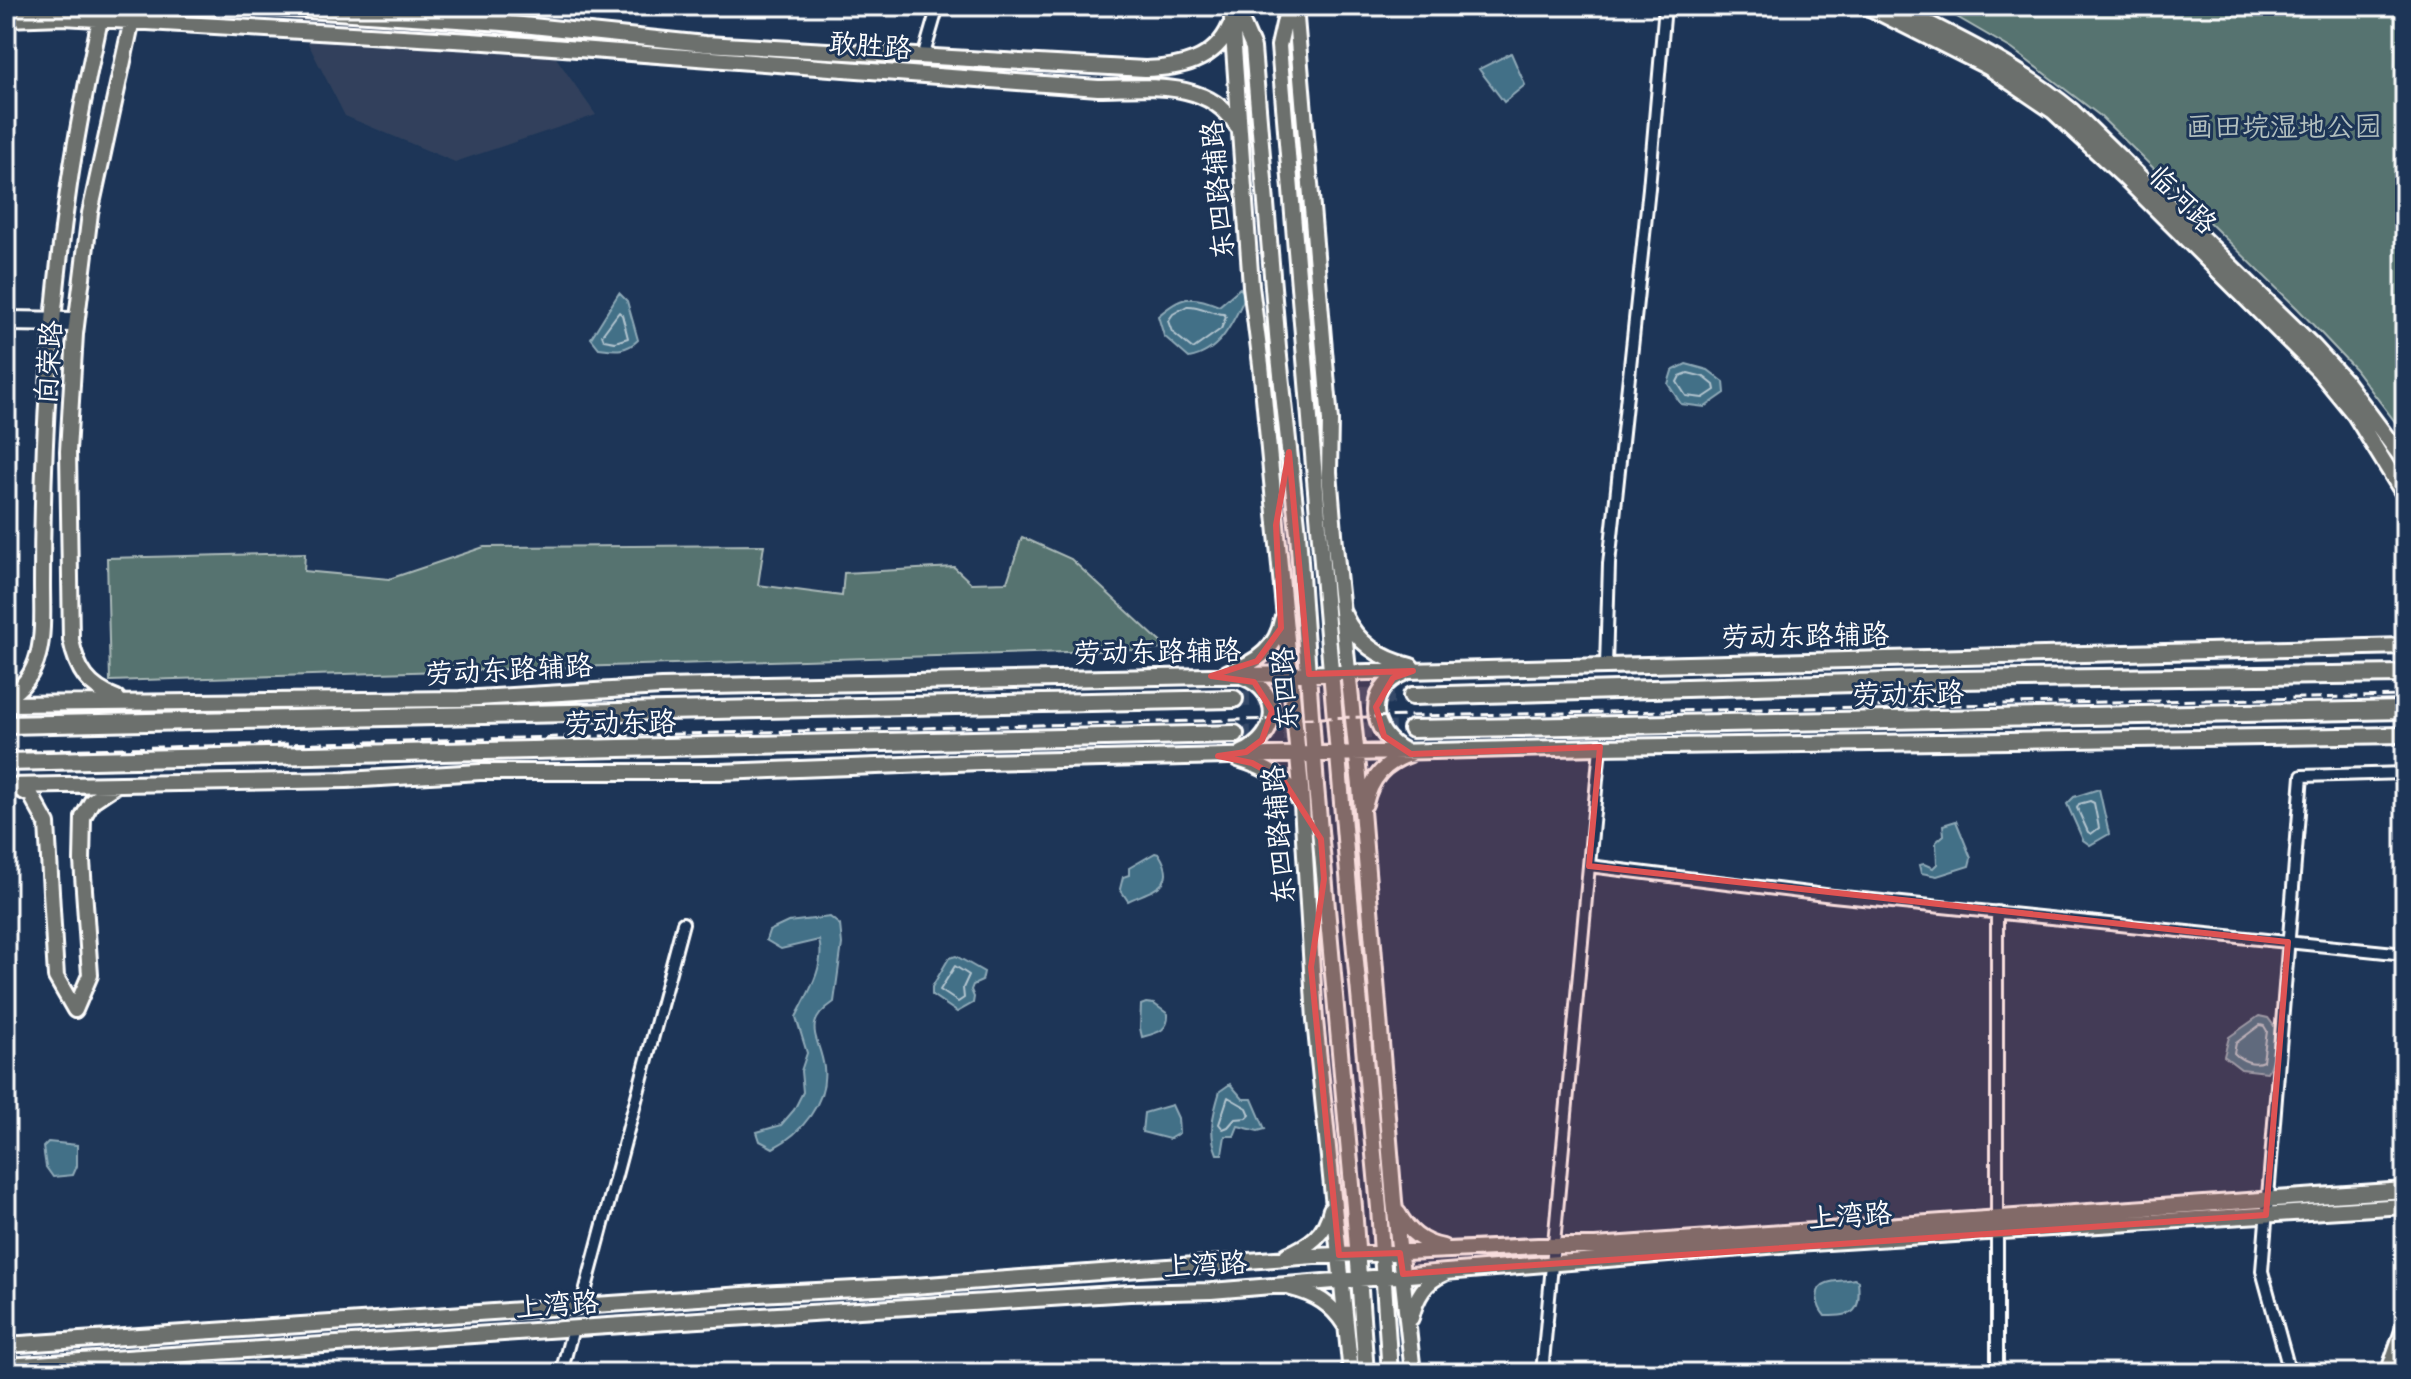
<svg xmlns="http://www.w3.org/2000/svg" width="2411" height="1379" viewBox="0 0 2411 1379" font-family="Itim,'LXGW WenKai TC',sans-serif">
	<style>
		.built { fill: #30415c }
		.green { fill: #567370; stroke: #aab9b8; stroke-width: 2 }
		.water { fill: #426f87; stroke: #8ea9b7; stroke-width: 2 }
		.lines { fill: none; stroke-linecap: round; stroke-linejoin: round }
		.shore { stroke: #b3c5cf; stroke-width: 2 }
		.highway-tunnel { stroke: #344968; stroke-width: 16; stroke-dasharray: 16 8; stroke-linecap: butt }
		.minor-casing { stroke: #fff; stroke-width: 16 }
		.major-casing { stroke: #fff; stroke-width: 20 }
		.highway-casing { stroke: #fff; stroke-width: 22 }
		.minor { stroke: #1d3557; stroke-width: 10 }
		.major { stroke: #6c706d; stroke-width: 14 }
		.highway { stroke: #6c706d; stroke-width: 16 }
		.rail { stroke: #fff; stroke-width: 3; stroke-dasharray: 12 6; stroke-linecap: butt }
		.marked { fill: #de5353; fill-opacity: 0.2; stroke: #de5353; stroke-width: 6; stroke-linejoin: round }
		.labels { text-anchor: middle; stroke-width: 6; stroke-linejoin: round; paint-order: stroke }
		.street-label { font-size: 28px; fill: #fff; stroke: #1d3557 }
		.park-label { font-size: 28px; fill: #b3c0bf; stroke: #1d3557 }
	</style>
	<rect width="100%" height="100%" fill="#1d3557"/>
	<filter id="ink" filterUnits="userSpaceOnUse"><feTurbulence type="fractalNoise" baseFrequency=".0125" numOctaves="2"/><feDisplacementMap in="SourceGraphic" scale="16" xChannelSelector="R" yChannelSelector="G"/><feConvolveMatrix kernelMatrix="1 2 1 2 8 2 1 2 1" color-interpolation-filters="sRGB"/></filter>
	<g filter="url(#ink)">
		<path class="built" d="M 289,6 L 520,6 L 596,115 L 455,162 L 345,116 Z"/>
		<path class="green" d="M 1938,6 L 2405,6 L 2405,435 L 2355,369 L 2298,309 L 2099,115 L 2012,49 Z
			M 1022,537 L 1071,559 L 1168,649 L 110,681 L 107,558 L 305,553 L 304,571 L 389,579 L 484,547 L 764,545 L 758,585 L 842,596 L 844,573 L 954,567 L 971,583 L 1007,582 Z"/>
		<path class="water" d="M 1511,53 L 1525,85 L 1504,102 L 1479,69 Z
			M 1240,288 L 1246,295 C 1233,322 1221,352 1189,358 L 1164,336 L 1158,316 C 1181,296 1191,294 1219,306 Z
			M 619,293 L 627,301 L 638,340 C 626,352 615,350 599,348 L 591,338 Z
			M 1686,364 L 1708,370 L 1724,382 L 1725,393 L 1705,407 L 1681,404 L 1668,384 L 1672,371 Z
			M 2099,789 L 2109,834 L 2090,845 L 2083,840 L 2067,804 L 2074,797 Z
			M 1956,821 L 1971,858 L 1969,866 L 1937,876 L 1921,873 L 1919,865 L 1924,864 L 1933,868 L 1937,864 L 1936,842 L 1944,835 L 1943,825 Z
			M 1155,853 L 1159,854 C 1180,887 1150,890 1128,901 L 1120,889 L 1123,877 L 1129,875 L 1129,868 Z
			M 830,917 L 840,925 L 842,944 L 834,1002 C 800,1025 820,1037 824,1068 C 828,1102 801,1134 773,1148 L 760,1141 L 757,1132 L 781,1125 L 794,1110 L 803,1092 L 801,1071 L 807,1053 L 796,1017 C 807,995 826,966 819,940 L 781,949 L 766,940 L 769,931 L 788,922 Z
			M 956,956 L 984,972 L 982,981 L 973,985 L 971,990 L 974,997 L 973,1003 L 957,1012 L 932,995 L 932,987 L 949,958 Z
			M 1146,1003 L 1154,1004 L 1168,1014 C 1169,1031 1157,1033 1142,1037 L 1140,1028 L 1141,1005 Z
			M 2259,1016 L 2268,1018 L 2277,1030 C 2271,1044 2275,1060 2267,1072 L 2241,1069 L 2224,1056 L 2229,1037 Z
			M 1230,1084 L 1243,1099 L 1252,1099 L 1265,1129 L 1258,1131 L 1238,1126 L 1234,1136 L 1225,1136 L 1222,1154 L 1217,1154 C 1208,1132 1213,1114 1220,1091 Z
			M 1172,1105 L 1178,1118 L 1179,1133 L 1169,1139 L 1142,1132 L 1144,1113 Z
			M 48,1142 L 77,1145 L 77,1166 L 73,1175 L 53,1177 L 46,1167 L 43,1147 Z
			M 1854,1279 L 1858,1281 C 1861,1313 1855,1316 1825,1316 C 1817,1307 1812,1288 1827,1283 C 1835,1280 1846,1281 1854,1279 Z"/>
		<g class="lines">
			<path class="shore" d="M 1187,306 C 1201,305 1210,314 1224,314 L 1226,317 L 1221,329 L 1193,349 L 1172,332 L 1168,321 L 1173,314 Z
				M 619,312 L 622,315 L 628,338 L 615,342 L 604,340 L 602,335 Z
				M 1688,373 L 1704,377 L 1714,385 L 1715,390 L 1703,398 L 1686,396 L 1677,382 L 1680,376 Z
				M 2090,801 L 2094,803 L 2099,828 L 2091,834 L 2088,832 L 2077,808 L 2079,804 Z
				M 955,966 L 969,975 L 963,988 L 964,998 L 958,1002 L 940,990 Z
				M 2260,1025 L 2264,1026 L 2267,1031 L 2263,1061 C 2253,1066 2241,1060 2234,1053 L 2236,1043 Z
				M 1228,1097 L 1247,1108 L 1250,1115 L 1247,1118 L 1235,1119 L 1228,1127 L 1223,1129 L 1219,1124 Z"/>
			<path class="highway-tunnel" d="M 1234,699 L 1412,696
				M 1235,734 L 1412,729"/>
			<defs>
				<path id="minor" d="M 503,23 L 509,6
					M 924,54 L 938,6
					M 6,317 L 77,318
					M 6,325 L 76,326
					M 1606,666 L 1609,564 L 1649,188 L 1665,6
					M 1589,866 L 1833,896 L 2405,954
					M 581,1307 L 683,923
					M 561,1373 L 573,1328
					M 1542,1373 L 1600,747
					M 1997,1373 L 1997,912
					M 2290,1373 L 2262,1271 L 2302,776 L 2405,773"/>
				<path id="major" d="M 245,6 L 503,23 L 705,44 L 1145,69 C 1180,68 1215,61 1230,26
					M 1231,6 L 1251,286 L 1261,365 L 1301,788 L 1315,1020 L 1351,1373
					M 1235,6 L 1253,48 L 1278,347 L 1298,533 L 1316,786 L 1354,1207 L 1366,1373
					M 1288,6 L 1279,46 L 1349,887 L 1379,1208 L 1390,1373
					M 1295,6 L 1330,421 L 1329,472 L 1335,545 L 1360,786 L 1394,1201 L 1413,1373
					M 1866,6 L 1988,67 L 2053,111 L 2125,178 L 2319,371 L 2355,415 L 2405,496
					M 1893,6 C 1956,37 2018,66 2072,111 L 2314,347 L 2345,381 L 2405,462
					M 6,19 L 63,17 L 471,41 L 1098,88 C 1147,88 1207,78 1237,126
					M 1344,615 C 1357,643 1381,659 1411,666
					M 1228,672 C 1255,664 1277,649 1282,620
					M 1404,673 C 1364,689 1369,733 1405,751
					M 6,698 C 48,674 42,626 42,584 C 42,455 50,313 69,185 C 78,125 90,65 103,6
					M 117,698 C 88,688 77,670 71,640 L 68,451 L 75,334 L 90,213 L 135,6
					M 6,704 L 460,699 L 661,687 L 1208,676 L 2405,646
					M 1242,753 C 1280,736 1283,692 1243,677
					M 1238,759 C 1264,767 1288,778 1301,803
					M 6,786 L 347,780 L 480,772 L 720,772 L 981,762 L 1600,747 L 2405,735
					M 15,787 L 31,795 L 47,824 L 56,977 L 75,1010
					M 1365,804 C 1371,778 1384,763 1410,754
					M 75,1010 L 90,975 L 82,861 L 83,817 L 92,801 L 116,785
					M 1398,1213 C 1408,1231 1421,1243 1443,1247
					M 1287,1255 C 1310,1245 1326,1234 1331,1209
					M 1291,1288 C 1315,1294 1332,1304 1345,1325
					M 1411,1318 C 1416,1297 1425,1281 1445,1273
					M 6,1345 L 758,1294 L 914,1286 L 1314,1256 L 1538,1246 L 1595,1246 L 2405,1190
					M 6,1366 L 683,1321 L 1130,1293 L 1211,1291 L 1780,1245 L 2405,1206
					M 2388,1373 L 2405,1325
					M 2404,1373 L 2405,1370"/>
				<path id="highway" d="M 1412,696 L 1957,680 L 2405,674
					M 6,725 L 1234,699
					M 1412,729 L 2405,710
					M 6,762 L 1235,734"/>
			</defs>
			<use href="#minor" class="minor-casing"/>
			<use href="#major" class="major-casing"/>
			<use href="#highway" class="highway-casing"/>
			<use href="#minor" class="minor"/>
			<use href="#major" class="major"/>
			<use href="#highway" class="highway"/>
			<path class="rail" d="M 6,751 L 1316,718 L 2405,696"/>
		</g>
	</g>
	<path class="marked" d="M 1289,452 L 1309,674 L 1413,671 L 1393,678 L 1376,707 L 1384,736 L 1411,754 L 1600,747 L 1589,866 L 2288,942 L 2266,1215 L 1403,1274 L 1400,1253 L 1339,1255 L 1311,967 L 1324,879 L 1321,839 L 1283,780 L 1252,763 L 1218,756 L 1246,752 L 1262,740 L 1272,711 L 1254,682 L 1211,676 L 1257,661 L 1281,628 L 1276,525 Z"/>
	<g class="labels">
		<g class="street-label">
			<text transform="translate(870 45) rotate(4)" y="10">敢胜路</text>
			<text transform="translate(1217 190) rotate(-95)" y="10">东四路辅路</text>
			<text transform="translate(2183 199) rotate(45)" y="10">临河路</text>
			<text transform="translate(48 362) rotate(-86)" y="10">向荣路</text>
			<text transform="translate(1805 635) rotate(-1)" y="10">劳动东路辅路</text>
			<text transform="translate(1157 651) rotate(-1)" y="10">劳动东路辅路</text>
			<text transform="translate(509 669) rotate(-3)" y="10">劳动东路辅路</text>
			<text transform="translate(1284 689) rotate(-94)" y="10">东四路</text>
			<text transform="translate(1908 693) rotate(-1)" y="10">劳动东路</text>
			<text transform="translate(620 722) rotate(-1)" y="10">劳动东路</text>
			<text transform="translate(1278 835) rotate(-95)" y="10">东四路辅路</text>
			<text transform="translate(1850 1215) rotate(-4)" y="10">上湾路</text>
			<text transform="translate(1205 1264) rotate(-3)" y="10">上湾路</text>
			<text transform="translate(557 1304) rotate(-4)" y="10">上湾路</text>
		</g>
		<g class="park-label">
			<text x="2284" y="136">画田垸湿地公园</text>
		</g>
	</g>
	<rect width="2411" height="1379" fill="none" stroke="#1d3557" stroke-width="32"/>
	<rect x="16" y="16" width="2379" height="1347" fill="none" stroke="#fff" stroke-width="3" filter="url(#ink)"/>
</svg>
